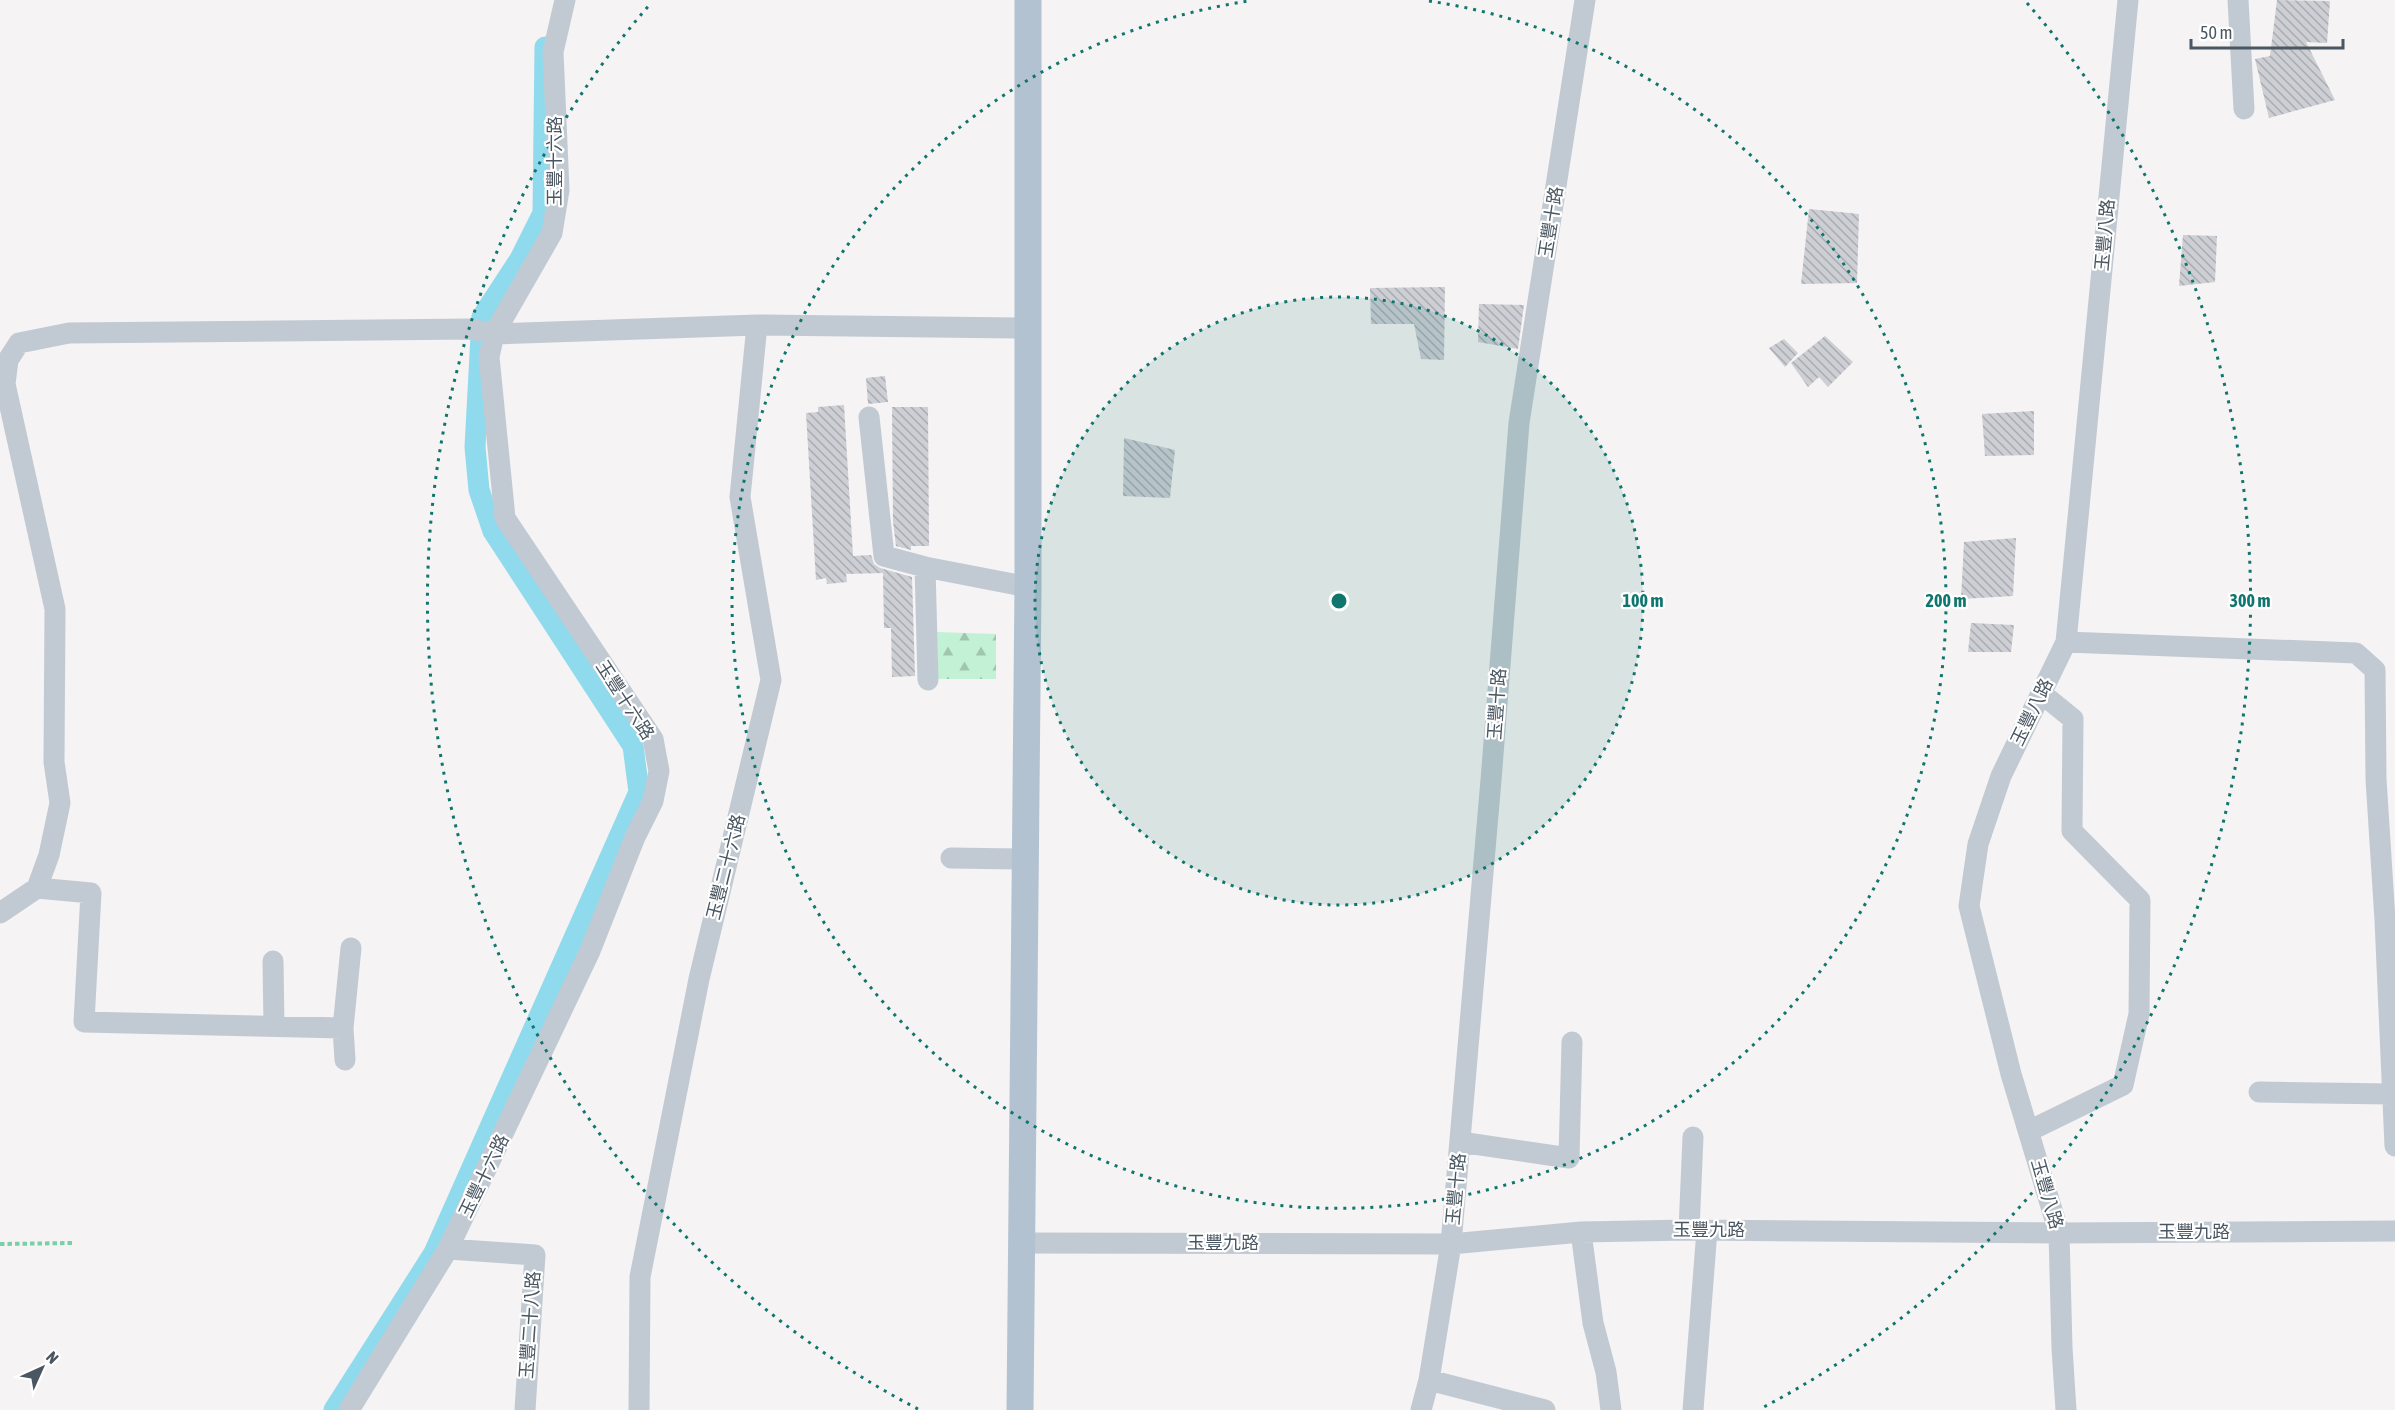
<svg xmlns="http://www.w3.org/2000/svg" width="2395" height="1410" viewBox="0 0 2395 1410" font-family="'Asap Condensed','Noto Sans TC',sans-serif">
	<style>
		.forest { fill: url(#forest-firs) }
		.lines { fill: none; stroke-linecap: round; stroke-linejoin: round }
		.canal { stroke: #90daee; stroke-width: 21 }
		.building { fill: url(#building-back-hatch) }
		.path { stroke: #7ad0a6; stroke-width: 4; stroke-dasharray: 4.5 3; stroke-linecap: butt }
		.minor { stroke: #c1cad2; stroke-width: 21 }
		.major { stroke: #b3c2d1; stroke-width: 27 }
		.ring { fill: none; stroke: #0f766e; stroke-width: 3; stroke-dasharray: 3 6 }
		.labels { text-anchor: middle; stroke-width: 4.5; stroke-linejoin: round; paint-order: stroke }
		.street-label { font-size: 18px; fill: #4a5661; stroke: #fff }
		.centre { fill: #0f766e; stroke: #fff; stroke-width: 3 }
		.ring-label { font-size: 18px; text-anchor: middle; font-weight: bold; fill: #0f766e; stroke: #fff; stroke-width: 4.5; stroke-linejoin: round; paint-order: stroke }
	</style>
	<defs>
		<pattern id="forest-firs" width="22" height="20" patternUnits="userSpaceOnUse" patternTransform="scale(1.5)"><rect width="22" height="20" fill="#c3f1d5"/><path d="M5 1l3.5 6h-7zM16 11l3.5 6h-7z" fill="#a0c6b0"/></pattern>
		<pattern id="building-back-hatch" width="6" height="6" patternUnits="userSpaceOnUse" patternTransform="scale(1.5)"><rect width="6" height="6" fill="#cdcfd5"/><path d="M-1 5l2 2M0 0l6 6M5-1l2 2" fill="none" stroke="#a8abb0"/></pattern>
	</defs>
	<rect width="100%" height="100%" fill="#f5f3f3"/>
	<path class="forest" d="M 937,632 L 996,634 L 996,679 L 938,679 Z"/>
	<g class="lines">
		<path class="canal" d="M 334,1410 L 434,1253 L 639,792 L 633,746 L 493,531 L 479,490 L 475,447 L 482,317 L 520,259 L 543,213 L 545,47"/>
	</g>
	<path class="building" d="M 2277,0 L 2330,1 L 2327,43 L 2306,42 L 2335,100 L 2269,118 L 2255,59 L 2270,56 Z
		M 1809,209 L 1859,214 L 1857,283 L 1801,284 Z
		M 2183,235 L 2217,236 L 2215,282 L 2179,286 Z
		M 1445,287 L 1444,360 L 1421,359 L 1414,324 L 1371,324 L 1370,288 Z
		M 1479,304 L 1524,305 L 1518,349 L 1478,342 Z
		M 1825,336 L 1853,362 L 1828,387 L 1819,377 L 1808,387 L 1791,363 Z
		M 1784,339 L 1798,353 L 1785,367 L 1769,348 Z
		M 885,376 L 888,402 L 868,404 L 866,378 Z
		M 844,405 L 853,556 L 871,555 L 874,564 L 880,568 L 912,577 L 915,676 L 892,677 L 891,628 L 884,628 L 883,573 L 846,574 L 847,582 L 827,584 L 826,578 L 816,580 L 806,413 L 818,412 L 818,407 Z
		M 892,407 L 928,407 L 929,546 L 911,546 L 911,550 L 896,546 L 893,521 Z
		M 2034,411 L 2034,455 L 1985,456 L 1982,414 Z
		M 1124,438 L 1175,450 L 1170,498 L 1123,496 Z
		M 2016,538 L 2013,596 L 1961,599 L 1964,542 Z
		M 1971,623 L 2014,625 L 2011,652 L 1968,652 Z"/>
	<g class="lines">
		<path class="path" d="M 0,1244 L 73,1243"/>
		<path class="minor" d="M 2238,0 L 2244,109
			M 869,417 L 884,556 L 925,567 L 1028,587
			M 925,567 L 928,680
			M 2066,642 L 2356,653 L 2375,670 L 2376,779 L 2385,920 L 2395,1146
			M 951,858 L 1025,859
			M 37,888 L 91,893 L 84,1022 L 343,1028 L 345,1060
			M 0,913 L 37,888 L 49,855 L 60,803 L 54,762 L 55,609 L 5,384 L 8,360 L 19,343 L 69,333 L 471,329 L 494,334 L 757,325 L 1029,328
			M 273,961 L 274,1026
			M 343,1028 L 351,948
			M 2259,1092 L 2391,1094
			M 2029,1131 L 2123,1085 L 2139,1014 L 2140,900 L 2072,831 L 2073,719 L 2041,693
			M 1460,1142 L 1569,1158 L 1572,1042
			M 1689,1230 L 1693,1137
			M 1581,1232 L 1593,1323 L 1606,1372 L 1611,1410
			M 1022,1243 L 1451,1244 L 1581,1232 L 1689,1230 L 2059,1233 L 2395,1231
			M 448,1249 L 535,1255 L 525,1410
			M 1429,1380 L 1545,1410
			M 349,1410 L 448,1249 L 590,951 L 635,837 L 653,801 L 659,771 L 653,739 L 505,518 L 489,357 L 494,334 L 552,233 L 559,190 L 553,52 L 565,0
			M 639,1410 L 640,1277 L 699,979 L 771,680 L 740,497 L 757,325
			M 1421,1410 L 1429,1380 L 1451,1244 L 1491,780 L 1519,423 L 1585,0
			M 1693,1410 L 1707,1230
			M 2066,1410 L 2062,1348 L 2059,1233 L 2011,1074 L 1969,906 L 1978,844 L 2001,776 L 2066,642 L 2128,0"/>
		<path class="major" d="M 1020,1410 L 1028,587 L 1028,0"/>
	</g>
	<circle cx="1339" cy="601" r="304" fill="#0f766e" fill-opacity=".12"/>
	<g class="ring">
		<circle cx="1339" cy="601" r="304"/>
		<path d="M1429 1A607 607 0 1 1 1249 1"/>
		<path d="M918 1409A911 911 0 0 1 651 3M2027 3A911 911 0 0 1 1760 1409"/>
	</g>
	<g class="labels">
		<g class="street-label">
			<text transform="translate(555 161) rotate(-90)" y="6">玉豐十六路</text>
			<text transform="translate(1551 222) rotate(-81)" y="6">玉豐十路</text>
			<text transform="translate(2105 235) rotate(-85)" y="6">玉豐八路</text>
			<text transform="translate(625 700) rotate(57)" y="6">玉豐十六路</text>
			<text transform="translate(1497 704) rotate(-86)" y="6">玉豐十路</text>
			<text transform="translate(2032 712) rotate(-64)" y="6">玉豐八路</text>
			<text transform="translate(726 867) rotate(-76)" y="6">玉豐二十六路</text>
			<text transform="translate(484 1176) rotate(-64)" y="6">玉豐十六路</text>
			<text transform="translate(1456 1189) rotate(-85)" y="6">玉豐十路</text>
			<text transform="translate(2047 1194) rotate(74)" y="6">玉豐八路</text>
			<text x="1709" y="1236">玉豐九路</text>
			<text x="2194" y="1238">玉豐九路</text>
			<text x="1223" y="1249">玉豐九路</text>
			<text transform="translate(530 1325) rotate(-86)" y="6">玉豐二十八路</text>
		</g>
	</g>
	<circle cx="1339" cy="601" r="9" class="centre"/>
	<g class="ring-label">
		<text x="1643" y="607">100 m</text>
		<text x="1946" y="607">200 m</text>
		<text x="2250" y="607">300 m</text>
	</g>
	<g transform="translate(42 1368) rotate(45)" stroke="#ffffff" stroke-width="4.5" paint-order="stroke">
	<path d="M0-4.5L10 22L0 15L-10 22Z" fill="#4a5661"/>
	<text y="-9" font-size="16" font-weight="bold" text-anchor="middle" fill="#4a5661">N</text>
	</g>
	<path d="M2191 39v9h152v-9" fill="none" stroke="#4a5661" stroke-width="3"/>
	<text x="2200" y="39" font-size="18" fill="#4a5661" stroke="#ffffff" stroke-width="4.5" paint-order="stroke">50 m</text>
</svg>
